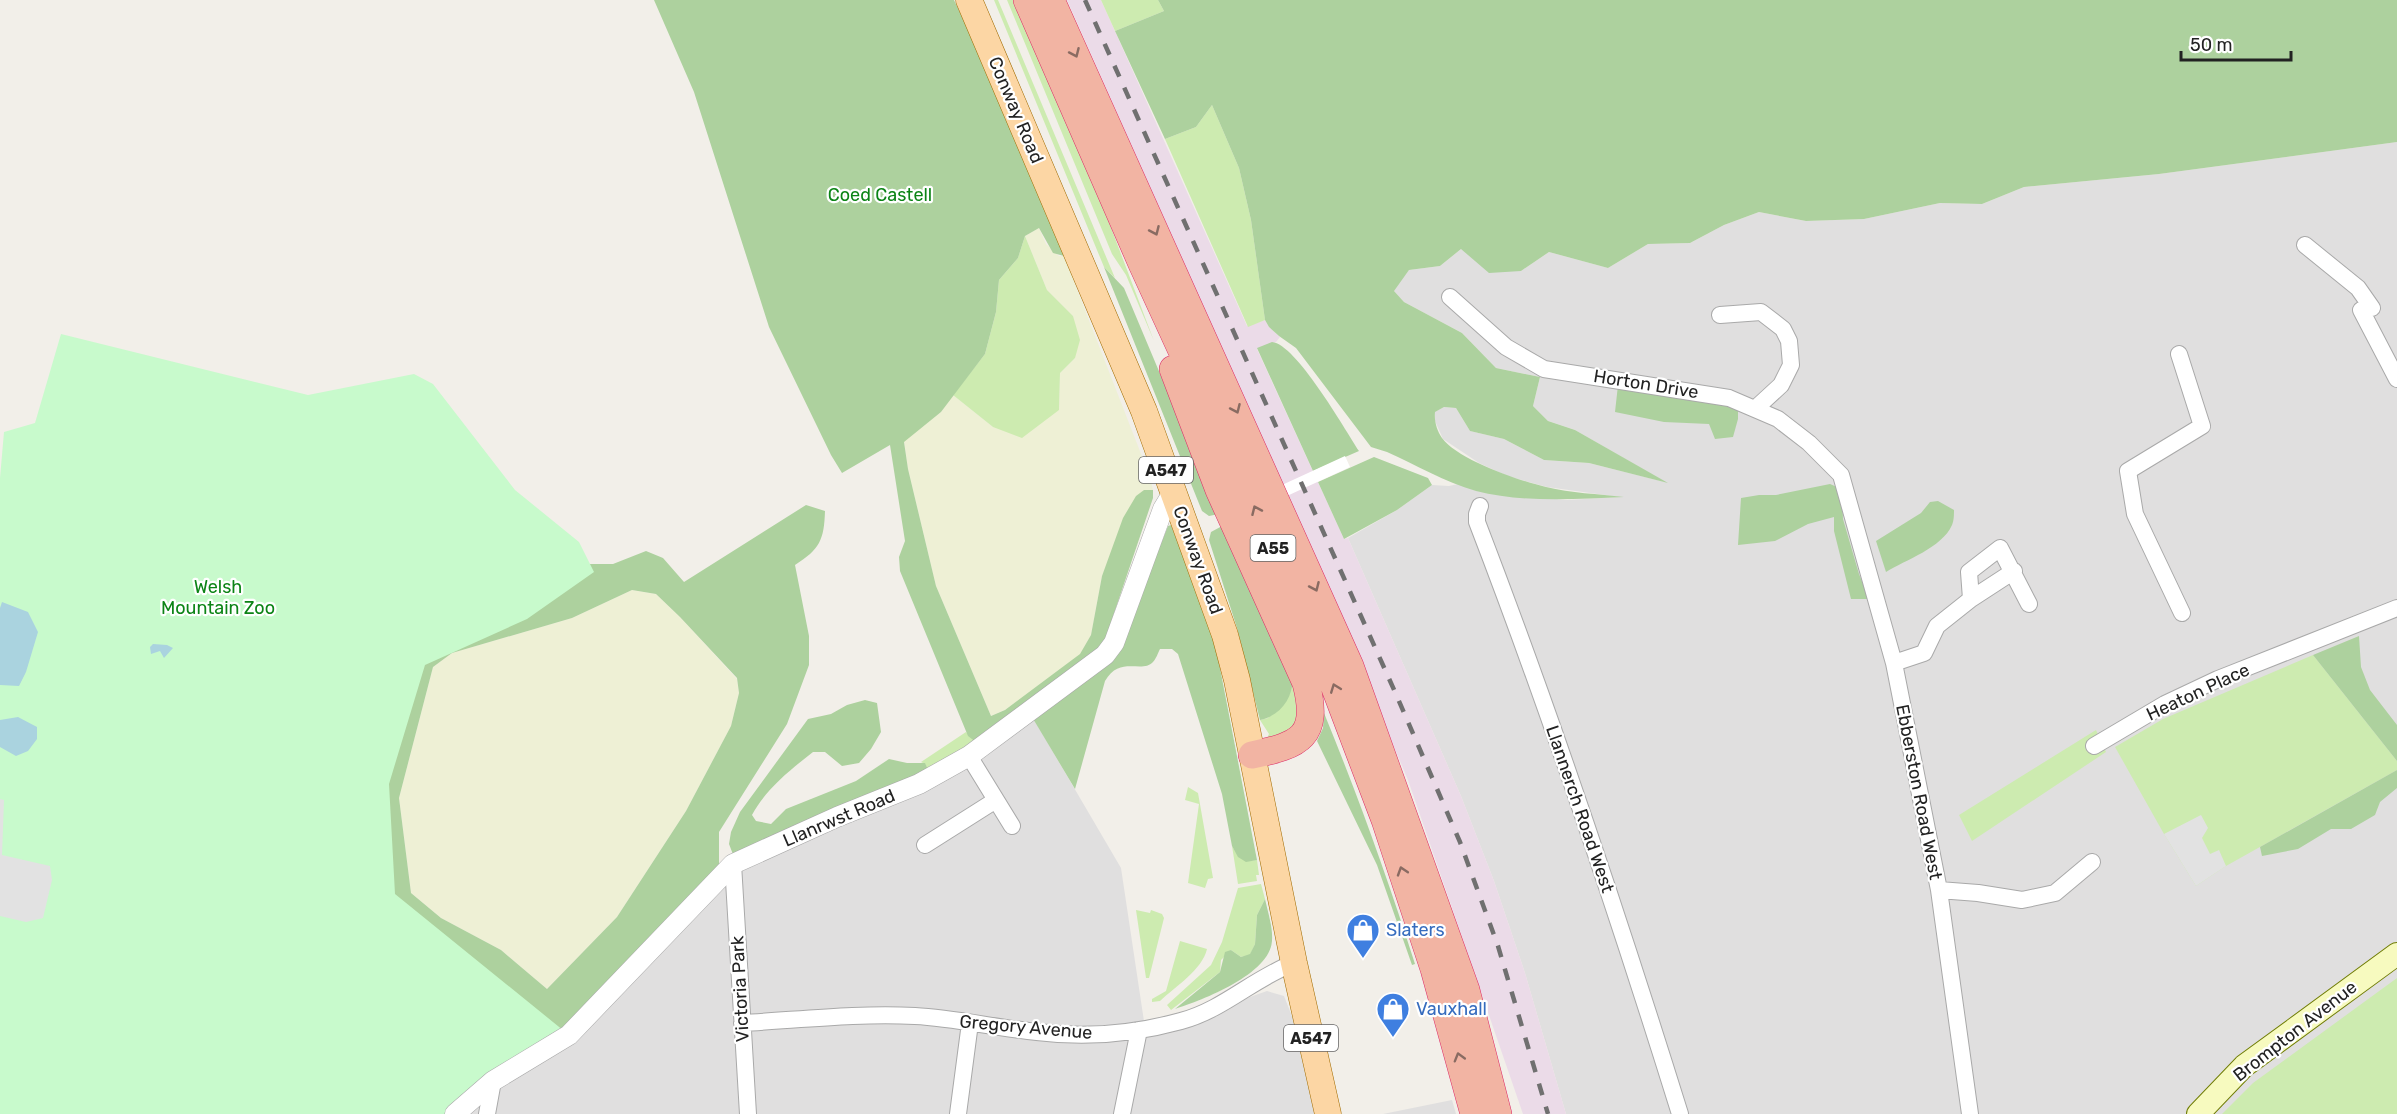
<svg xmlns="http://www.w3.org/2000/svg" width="2397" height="1114" viewBox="0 0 2397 1114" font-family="Rubik,sans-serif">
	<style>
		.residential { fill: #e0dfdf }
		.industrial { fill: #ebdbe8 }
		.farmland { fill: #eef0d5 }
		.grass { fill: #cdebb0 }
		.forest { fill: #add19e; fill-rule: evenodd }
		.park { fill: #c8facc }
		.parking { fill: #e2e2e2 }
		.water { fill: #aad3df }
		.pier { fill: #fff }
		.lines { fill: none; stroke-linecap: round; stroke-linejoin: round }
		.minor-casing { stroke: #a9a9a9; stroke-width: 18 }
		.tertiary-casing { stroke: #a9a9a9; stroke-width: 21 }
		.secondary-casing { stroke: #707d05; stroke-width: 24 }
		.primary-casing { stroke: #a06b00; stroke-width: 27 }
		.trunk-casing { stroke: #dc2a67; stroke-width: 28 }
		.minor { stroke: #fff; stroke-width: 16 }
		.tertiary { stroke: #fff; stroke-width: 20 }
		.secondary { stroke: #f7fabf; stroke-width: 22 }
		.primary { stroke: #fcd6a4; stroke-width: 26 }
		.trunk { stroke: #f2b4a3; stroke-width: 27 }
		.rail { stroke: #707070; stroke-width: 4.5; stroke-dasharray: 12 12; stroke-linecap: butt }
		.oneway { stroke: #8a6b62 }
		.labels { text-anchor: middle; stroke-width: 4.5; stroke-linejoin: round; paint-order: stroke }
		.shield { fill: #fff; stroke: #646464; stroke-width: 1.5 }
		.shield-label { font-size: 16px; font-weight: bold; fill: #222 }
		.street-label { font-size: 18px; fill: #222; stroke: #fff }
		.park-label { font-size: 18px; fill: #0c8416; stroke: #fff }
		.shop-label { font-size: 18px; fill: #366cbe; stroke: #fff; text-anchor: start }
	</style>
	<rect width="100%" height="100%" fill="#f2efe9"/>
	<path class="residential" d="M 2397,142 L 2397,1114 L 1566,1114 L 1525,973 L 1494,881 L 1461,796 L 1348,538 L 1397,510 L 1432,485 L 1449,486 L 1458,484 L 1477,491 L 1567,500 L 1619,497 L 1547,487 L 1507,476 L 1479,463 L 1443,439 L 1435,421 L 1434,412 L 1444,407 L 1456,408 L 1470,431 L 1504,439 L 1544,460 L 1589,463 L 1665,482 L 1575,430 L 1548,421 L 1533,406 L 1540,377 L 1496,368 L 1462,333 L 1404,302 L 1393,290 L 1409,270 L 1440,266 L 1461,249 L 1521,271 L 1549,252 L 1608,268 L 1648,244 L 1690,243 L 1724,225 L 1759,212 L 1806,221 L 1864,219 L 1940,203 L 1982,204 L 2024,187 L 2159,174 Z
		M 1029,711 L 1121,868 L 1145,1028 L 1182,1021 L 1267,991 L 1284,996 L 1324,1097 L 1328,1114 L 455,1114 L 733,864 Z
		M 1452,1100 L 1456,1114 L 1383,1114 Z"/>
	<path class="industrial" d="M 1067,0 L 1101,0 L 1247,326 L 1265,320 L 1269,327 L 1280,337 L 1276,342 L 1257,349 L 1344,539 L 1348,538 L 1461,796 L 1494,881 L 1525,973 L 1566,1114 L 1523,1114 L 1408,780 L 1280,479 Z"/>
	<path class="farmland" d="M 1039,228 L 1046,244 L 1059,256 L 1064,256 L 1150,477 L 1153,490 L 1144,490 L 1102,576 L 1091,635 L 1080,655 L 1005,710 L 991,716 L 936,586 L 908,469 L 904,441 L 941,412 L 953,395 L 993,427 L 1059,410 L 1060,373 L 1075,358 L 1073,316 L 1047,290 L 1025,236 Z
		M 632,590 L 656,594 L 680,617 L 737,679 L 739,693 L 731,726 L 686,811 L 617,917 L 547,989 L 501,950 L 441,918 L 411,893 L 399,798 L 433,667 L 452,653 L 572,618 Z"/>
	<path class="grass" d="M 994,0 L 998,0 L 1115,278 L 1104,267 Z
		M 1007,0 L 1013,0 L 1024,22 L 1099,196 L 1154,341 L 1126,275 L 1112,254 Z
		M 1101,0 L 1158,0 L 1164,11 L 1115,31 Z
		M 1212,105 L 1239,168 L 1251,220 L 1265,320 L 1248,327 L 1165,139 L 1196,127 Z
		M 1025,236 L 1047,290 L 1073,316 L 1080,340 L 1075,358 L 1060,373 L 1059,410 L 1022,438 L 993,427 L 953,395 L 985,354 L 996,312 L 999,280 L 1018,258 Z
		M 2313,655 L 2397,761 L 2397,770 L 2226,866 L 2196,886 L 2164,834 L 2115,747 L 2163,719 Z
		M 1293,679 L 1301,691 L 1296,730 L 1267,738 L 1269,734 L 1260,720 L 1268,718 Z
		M 2096,730 L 2106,752 L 1972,841 L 1959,815 Z
		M 966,732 L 977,743 L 929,772 L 925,764 L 921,762 Z
		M 1188,787 L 1198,793 L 1213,878 L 1208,879 L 1205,888 L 1188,883 L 1199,804 L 1185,800 Z
		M 1232,846 C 1239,858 1243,862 1257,860 L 1259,875 L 1256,875 L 1257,881 L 1238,884 Z
		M 1261,884 L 1265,899 L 1257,915 L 1255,944 L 1250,955 L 1241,957 L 1231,950 L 1221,960 L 1220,972 L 1171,1010 L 1167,1005 L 1211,965 L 1222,942 L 1238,888 Z
		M 1136,910 L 1150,913 L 1151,910 L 1162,914 L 1164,918 L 1149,978 L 1146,978 Z
		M 1180,941 L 1207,949 C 1202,970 1176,986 1160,1001 L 1152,1002 L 1152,999 L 1166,991 Z
		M 2397,978 L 2397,1114 L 2222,1114 L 2253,1083 Z"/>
	<path class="forest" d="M 654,0 L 954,0 L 965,23 L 1064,256 L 1053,253 L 1039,228 L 1025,236 L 1018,258 L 999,280 L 996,312 L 985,354 L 941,412 L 904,442 L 908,469 L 936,586 L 991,716 L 1005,710 L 1080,654 L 1091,635 L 1102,576 L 1123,518 L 1136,496 L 1144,490 L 1153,490 L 1153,498 L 1105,640 L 1101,648 L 977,743 L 968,736 L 900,571 L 899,557 L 905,541 L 890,445 L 842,473 L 831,455 L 769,327 L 694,92 Z
		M 1158,0 L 2397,0 L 2397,142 L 2159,174 L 2024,187 L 1982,204 L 1940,203 L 1864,219 L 1806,221 L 1759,212 L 1724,225 L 1690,243 L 1648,244 L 1608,268 L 1549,252 L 1521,271 L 1489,273 L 1461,249 L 1440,266 L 1409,270 L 1394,291 L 1404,302 L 1462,333 L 1496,368 L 1540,377 L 1533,406 L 1548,421 L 1575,430 L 1668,483 L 1589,463 L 1544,460 L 1504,439 L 1470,431 L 1456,408 L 1444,407 L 1435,412 C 1434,421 1437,431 1442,438 C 1458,460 1520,481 1546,487 C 1571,493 1598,494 1624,497 C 1577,499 1522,503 1476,491 C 1445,482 1416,465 1387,452 L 1371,447 L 1296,348 L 1279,336 L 1269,327 L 1265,320 L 1251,220 L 1239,168 L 1212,105 L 1196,127 L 1165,139 L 1115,31 L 1164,11 Z
		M 1104,267 L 1124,288 L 1219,514 L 1209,516 L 1202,511 Z
		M 1272,342 C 1296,344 1344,428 1359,451 L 1313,471 L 1257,348 Z
		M 1618,385 L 1738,405 L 1738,419 L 1733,437 L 1715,439 L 1709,424 L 1664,422 L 1615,412 Z
		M 1374,457 L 1428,478 L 1432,485 L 1397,510 L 1344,539 L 1318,482 Z
		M 1830,484 L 1837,487 L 1842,497 L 1843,519 L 1859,574 L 1869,599 L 1851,599 L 1834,531 L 1834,517 L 1808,524 L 1775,541 L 1738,545 L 1741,498 L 1759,495 L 1776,495 Z
		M 1938,501 L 1954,510 C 1954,514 1954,521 1952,525 C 1942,548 1905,560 1886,572 L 1876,541 L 1921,513 L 1930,502 Z
		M 806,505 L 825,511 C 824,540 820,549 795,565 L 809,636 L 809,665 L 787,724 L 719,832 L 719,869 L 570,1024 L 479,1084 L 92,1114 L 419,651 L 577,564 L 613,564 L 646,551 L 663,558 L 684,582 ZM 632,590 L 656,594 L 680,617 L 737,678 L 739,693 L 731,726 L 686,811 L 617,917 L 547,989 L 501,950 L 441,918 L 411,893 L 399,798 L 433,667 L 452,653 L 572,618 Z
		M 1171,525 L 1214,637 L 1257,860 L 1246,862 L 1238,857 L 1232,846 L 1222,794 L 1178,654 L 1172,649 L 1160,649 C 1158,653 1156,659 1153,662 C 1142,674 1120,655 1105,681 L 1075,789 L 1032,717 L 1119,650 L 1168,526 Z
		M 1224,525 L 1293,679 C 1292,699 1281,715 1260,720 L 1237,628 L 1209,540 L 1211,532 Z
		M 2359,636 L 2361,667 L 2370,690 L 2397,725 L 2397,761 L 2313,655 Z
		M 865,700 L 877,703 L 881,732 L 871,749 L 859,763 L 842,766 L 825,752 L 813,752 C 790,770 766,789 752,815 L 756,821 L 771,824 L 786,809 L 856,781 L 889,759 L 907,763 L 925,763 L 929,772 L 734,857 L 729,844 L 731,832 L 740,812 L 808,719 L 831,714 L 847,705 Z
		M 1324,713 C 1358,796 1388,879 1415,964 L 1412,965 L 1377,865 L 1317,741 L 1323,728 Z
		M 2397,770 L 2397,788 L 2380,802 L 2375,815 L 2351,829 L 2331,829 L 2298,849 L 2262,856 L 2260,847 Z
		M 1265,899 C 1268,913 1273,927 1272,941 C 1270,974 1203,1000 1175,1009 L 1220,972 L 1225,952 L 1231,950 L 1241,957 L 1250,954 L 1255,944 L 1257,915 Z"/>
	<path class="park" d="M 61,334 L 308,395 L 414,374 L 433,384 L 515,490 L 579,542 L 594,572 L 527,619 L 425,665 L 389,784 L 395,894 L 569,1035 L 455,1114 L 0,1114 L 0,478 L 4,432 L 35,423 Z"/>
	<path class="parking" d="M 0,799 L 4,800 L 2,855 L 50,866 L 52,880 L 43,918 L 26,922 L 0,916 Z
		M 2201,815 L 2208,828 L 2202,838 L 2210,854 L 2219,850 L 2226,866 L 2196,886 L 2164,834 Z"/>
	<path class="water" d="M 2,602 L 28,612 L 38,632 L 26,672 L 19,686 L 0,685 L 0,608 Z
		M 153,644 L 167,645 L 173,648 L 164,658 L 160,651 L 151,654 L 150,647 Z
		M 18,717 L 37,727 L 37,739 L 28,751 L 16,756 L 0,747 L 0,720 Z"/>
	<path class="pier" d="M 1345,456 L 1350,467 L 1224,525 L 1219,514 Z"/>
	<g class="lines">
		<defs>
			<path id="minor" d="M 2305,245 L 2358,288 L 2372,308
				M 1450,297 L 1506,347 L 1544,369 L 1729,398 L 1778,419 L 1809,443 L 1841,475 L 1894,663 L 1939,890 L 1970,1114
				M 2361,310 L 2397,379
				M 1720,315 L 1761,312 L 1783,329 L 1789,341 L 1791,365 L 1781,385 L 1756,408
				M 2179,354 L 2202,426 L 2128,471 L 2135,514 L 2182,613
				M 1480,506 L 1477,514 L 1477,522 C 1552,717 1618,915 1680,1114
				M 2014,571 L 1971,599 L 1969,572 L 2000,548 L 2029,604
				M 1894,663 L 1924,653 L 1937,626 L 1971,599
				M 2094,746 L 2165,704 L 2218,679 L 2397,608
				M 969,756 L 1012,826
				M 925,845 L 996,800
				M 733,864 L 748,1114
				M 1939,890 L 1978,893 L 2022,900 L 2055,893 L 2092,862
				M 742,1023 C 799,1020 857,1013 915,1016 C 955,1018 996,1028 1037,1032 C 1085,1038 1134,1034 1181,1021 C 1223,1010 1254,978 1294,963
				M 487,1114 L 493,1081
				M 958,1114 L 970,1023
				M 1122,1114 L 1139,1030"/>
			<path id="tertiary" d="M 455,1114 L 493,1081 L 569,1035 L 733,864 L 837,817 L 919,784 L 969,756 L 1105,655 L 1114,643 L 1163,509 L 1174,491"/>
			<path id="secondary" d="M 2198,1114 L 2244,1066 L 2397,954"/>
			<path id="primary" d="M 969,0 L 1144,411 L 1225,635 L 1237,680 L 1294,963 L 1328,1114"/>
			<path id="trunk" d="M 1027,0 L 1142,264 L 1327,667 L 1385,820 L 1434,969 L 1474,1114
				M 1051,0 L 1350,666 L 1466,990 L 1498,1114
				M 1173,369 L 1219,490 L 1306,683 C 1320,737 1300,745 1252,755"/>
		</defs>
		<use href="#minor" class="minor-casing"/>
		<use href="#tertiary" class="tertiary-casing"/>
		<use href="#secondary" class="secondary-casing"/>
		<use href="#primary" class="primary-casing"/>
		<use href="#trunk" class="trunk-casing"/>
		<use href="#minor" class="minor"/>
		<use href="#tertiary" class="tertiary"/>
		<use href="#secondary" class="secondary"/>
		<use href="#primary" class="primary"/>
		<use href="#trunk" class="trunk"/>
		<path class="rail" d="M 1085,0 L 1395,692 L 1460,842 L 1498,946 L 1548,1114"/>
	</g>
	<defs><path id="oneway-chevron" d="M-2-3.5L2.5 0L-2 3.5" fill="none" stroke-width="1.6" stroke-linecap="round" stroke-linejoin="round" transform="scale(1.5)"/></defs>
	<g class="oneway">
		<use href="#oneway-chevron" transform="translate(1075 53) rotate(66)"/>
		<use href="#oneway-chevron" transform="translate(1155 231) rotate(66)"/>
		<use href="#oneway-chevron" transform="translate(1236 409) rotate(66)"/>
		<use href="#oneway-chevron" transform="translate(1256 510) rotate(-114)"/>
		<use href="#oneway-chevron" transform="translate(1315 587) rotate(66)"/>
		<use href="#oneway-chevron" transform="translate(1335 688) rotate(-111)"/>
		<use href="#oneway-chevron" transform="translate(1402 871) rotate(-108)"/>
		<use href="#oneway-chevron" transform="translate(1459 1057) rotate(-106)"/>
	</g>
	<defs>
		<symbol id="shop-pin" viewBox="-11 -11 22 30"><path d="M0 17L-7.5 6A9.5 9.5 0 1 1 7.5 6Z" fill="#3f7fe0" stroke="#fff"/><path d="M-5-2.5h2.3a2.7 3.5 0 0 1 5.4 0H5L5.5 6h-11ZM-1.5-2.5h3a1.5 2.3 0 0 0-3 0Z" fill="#fff"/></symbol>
	</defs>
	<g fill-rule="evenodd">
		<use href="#shop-pin" x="1344" y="911" width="38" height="52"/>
		<use href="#shop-pin" x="1374" y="990" width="38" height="52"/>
	</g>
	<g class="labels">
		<g class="shield">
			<rect x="1139" y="457" width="54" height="26" rx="4.5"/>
			<rect x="1250.5" y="535" width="45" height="26" rx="4.5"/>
			<rect x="1284" y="1025" width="54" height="26" rx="4.5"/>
		</g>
		<g class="shield-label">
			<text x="1166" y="476">A547</text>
			<text x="1273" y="554">A55</text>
			<text x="1311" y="1044">A547</text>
		</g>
		<g class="street-label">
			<text transform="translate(1016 110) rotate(67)" y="6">Conway Road</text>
			<text transform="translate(1646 384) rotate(9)" y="6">Horton Drive</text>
			<text transform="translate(1198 560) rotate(70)" y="6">Conway Road</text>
			<text transform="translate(2198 692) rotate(-25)" y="6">Heaton Place</text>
			<text transform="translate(1919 792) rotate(79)" y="6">Ebberston Road West</text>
			<text transform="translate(1580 809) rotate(71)" y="6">Llannerch Road West</text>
			<text transform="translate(839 818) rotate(-23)" y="6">Llanrwst Road</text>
			<text transform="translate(740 989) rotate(-93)" y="6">Victoria Park</text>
			<text transform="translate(1026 1027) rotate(5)" y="6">Gregory Avenue</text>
			<text transform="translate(2295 1031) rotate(-38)" y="6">Brompton Avenue</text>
		</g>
		<g class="park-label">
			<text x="880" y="201">Coed Castell</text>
			<text x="218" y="593">Welsh<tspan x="218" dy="21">Mountain Zoo</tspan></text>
		</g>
		<g class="shop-label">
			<text x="1386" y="936">Slaters</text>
			<text x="1416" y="1015">Vauxhall</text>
		</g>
	</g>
	<path d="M2181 51v9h110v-9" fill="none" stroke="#222222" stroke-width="3"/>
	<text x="2190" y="51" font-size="18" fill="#222222" stroke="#ffffff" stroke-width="4.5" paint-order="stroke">50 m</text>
</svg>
